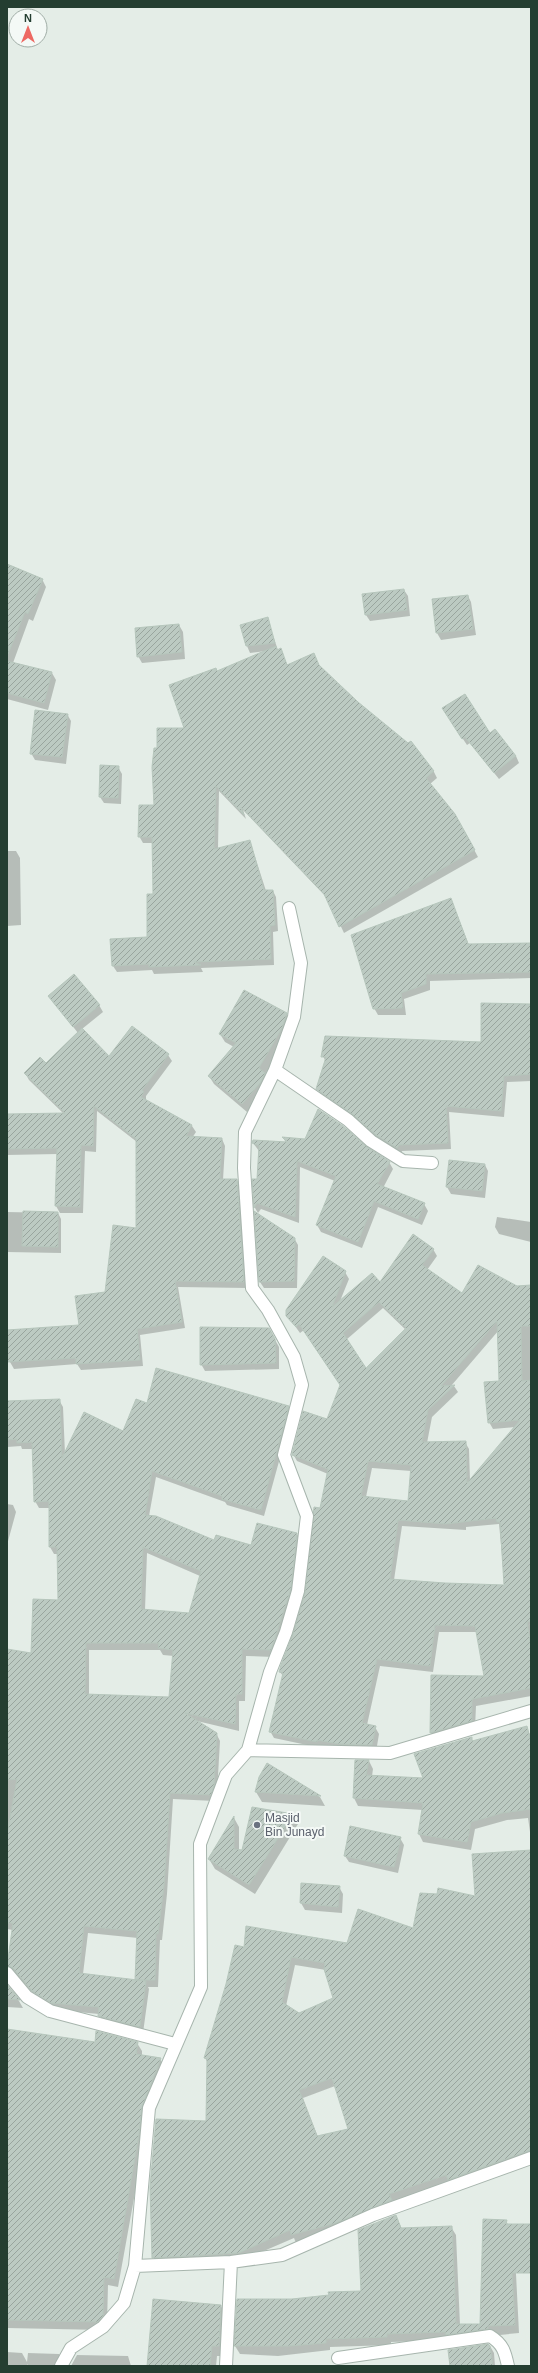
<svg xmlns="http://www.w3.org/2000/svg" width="538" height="2373" viewBox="0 0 538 2373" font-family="Helvetica,sans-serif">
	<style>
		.shadow { fill: #0003; fill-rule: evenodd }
		.building { fill: url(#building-hatch); stroke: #b6c6bc; fill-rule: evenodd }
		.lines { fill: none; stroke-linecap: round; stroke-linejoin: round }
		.minor-casing { stroke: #a7b5ad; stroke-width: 14 }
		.minor { stroke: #fff; stroke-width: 12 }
		.worship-dot { fill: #6b7280; stroke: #f4f9f6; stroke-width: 1.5 }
		.labels { text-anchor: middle; stroke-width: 4; stroke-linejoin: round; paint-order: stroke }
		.worship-label { font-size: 12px; fill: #5b616d; stroke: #f4f9f6; text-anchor: start }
	</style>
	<defs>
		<pattern id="building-hatch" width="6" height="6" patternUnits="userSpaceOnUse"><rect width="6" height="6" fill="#bccac2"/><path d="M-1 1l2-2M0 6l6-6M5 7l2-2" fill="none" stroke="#99a59e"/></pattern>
	</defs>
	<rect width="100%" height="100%" fill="#e4ede7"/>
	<path class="shadow" d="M 7,565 L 42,579 L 46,587 L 33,621 L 29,619 L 13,663 L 52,673 L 56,680 L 48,710 L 7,699 Z
		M 404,590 L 408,596 L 410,616 L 370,621 L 366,615 Z
		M 468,596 L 471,602 L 476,635 L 441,640 L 437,633 L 433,600 Z
		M 267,619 L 278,650 L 280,650 L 288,666 L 320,667 L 358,703 L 408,744 L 411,742 L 434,772 L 437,778 L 430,784 L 455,814 L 478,857 L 344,933 L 328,899 L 243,810 L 246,819 L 219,791 L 218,849 L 250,841 L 266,891 L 273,891 L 276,897 L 278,931 L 273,932 L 274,965 L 201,968 L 203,972 L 154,974 L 152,970 L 117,972 L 113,966 L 148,938 L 154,895 L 153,843 L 143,843 L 139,836 L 155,806 L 158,749 L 185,729 L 217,672 L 266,651 L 250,653 L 247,646 Z
		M 179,625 L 183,632 L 185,659 L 142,663 L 138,656 Z
		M 67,714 L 71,721 L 66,764 L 35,760 L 31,753 Z
		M 447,715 L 516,756 L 519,763 L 499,779 L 470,743 L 467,745 Z
		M 118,767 L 122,774 L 121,804 L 104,803 L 100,797 Z
		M 7,851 L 16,851 L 20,858 L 21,925 L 7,926 Z
		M 451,899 L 469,945 L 531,944 L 531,978 L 430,981 L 430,990 L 404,999 L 406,1015 L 378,1015 L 374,1008 Z
		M 49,996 L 99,1005 L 103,1012 L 82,1029 L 110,1058 L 168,1055 L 172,1061 L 146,1096 L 146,1101 L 192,1126 L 196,1132 L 192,1138 L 222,1139 L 225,1146 L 223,1180 L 237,1180 L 240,1186 L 247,1288 L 178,1287 L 185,1328 L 140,1335 L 143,1366 L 81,1370 L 77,1364 L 14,1369 L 10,1362 L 8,1331 L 80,1326 L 105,1293 L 137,1229 L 137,1142 L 97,1111 L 96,1152 L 85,1151 L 83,1213 L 60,1213 L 56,1206 L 58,1154 L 7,1155 L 7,1115 L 64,1114 L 29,1080 L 25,1073 L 46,1065 L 78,1033 Z
		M 531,1005 L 531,1081 L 507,1082 L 504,1117 L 449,1112 L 451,1149 L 402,1151 L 401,1154 L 380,1141 L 357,1120 L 321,1095 L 317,1089 L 326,1062 L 323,1056 L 482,1043 Z
		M 286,1014 L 291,1023 L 286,1037 L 265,1075 L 269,1082 L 265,1091 L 247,1112 L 214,1084 L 209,1076 L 234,1047 L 225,1042 L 220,1034 Z
		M 284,1139 L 366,1148 L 389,1162 L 393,1169 L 383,1188 L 424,1204 L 428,1211 L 422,1225 L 378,1207 L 362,1248 L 321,1232 L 317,1225 L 335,1181 L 300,1167 L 299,1223 L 261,1209 L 258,1213 L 255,1208 L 253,1180 L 258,1180 L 259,1151 L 253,1143 L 286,1143 Z
		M 485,1165 L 488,1171 L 485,1198 L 451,1194 L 447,1187 Z
		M 7,1212 L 58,1213 L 61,1219 L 61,1253 L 7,1252 Z
		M 497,1217 L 531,1222 L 531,1242 L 499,1234 L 495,1227 Z
		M 294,1238 L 298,1245 L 297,1288 L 264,1288 L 260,1282 Z
		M 433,1249 L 437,1256 L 427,1270 L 463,1294 L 531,1286 L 531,1696 L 476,1706 L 475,1728 L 435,1740 L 431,1733 L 432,1676 L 485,1677 L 477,1632 L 439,1632 L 433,1672 L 380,1666 L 367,1725 L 375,1727 L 379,1734 L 376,1752 L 321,1748 L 274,1738 L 270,1731 L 283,1676 L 280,1672 L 306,1592 L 328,1474 L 297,1461 L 293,1454 L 327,1421 L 341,1386 L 304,1330 L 300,1333 L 287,1315 L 345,1272 L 349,1279 L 340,1301 L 380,1283 ZM 383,1308 L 406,1330 L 366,1369 L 346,1340 ZM 499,1330 L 500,1382 L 489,1422 L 493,1429 L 515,1427 L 470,1481 L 469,1449 L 465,1442 L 427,1443 L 432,1417 L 458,1392 L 454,1386 L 451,1386 ZM 372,1468 L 411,1471 L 409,1502 L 366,1497 ZM 499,1524 L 505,1586 L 444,1584 L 394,1580 L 402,1526 L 466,1530 L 466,1527 Z
		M 269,1329 L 279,1347 L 279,1369 L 205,1371 L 201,1364 Z
		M 7,1392 L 8,1402 L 59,1400 L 63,1407 L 65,1454 L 124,1433 L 147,1404 L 288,1407 L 292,1414 L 264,1516 L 227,1505 L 225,1502 L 156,1477 L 149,1516 L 215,1542 L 252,1546 L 297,1534 L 301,1541 L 294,1597 L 274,1657 L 246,1656 L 245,1701 L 239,1701 L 239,1731 L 197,1721 L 216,1733 L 220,1741 L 217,1793 L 214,1801 L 173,1799 L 167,1894 L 162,1940 L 160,1940 L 158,1987 L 148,1987 L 149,1989 L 143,2033 L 103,2023 L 99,2014 L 56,2010 L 37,1998 L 9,1966 L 13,1930 L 7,1929 L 7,1650 L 32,1654 L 59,1601 L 58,1554 L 54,1554 L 50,1547 L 50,1508 L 39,1508 L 35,1501 L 33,1449 L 22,1449 L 21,1446 L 7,1447 ZM 147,1553 L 200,1576 L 189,1614 L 145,1610 ZM 89,1650 L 160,1650 L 163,1655 L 174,1656 L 170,1698 L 89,1695 ZM 88,1933 L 138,1938 L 137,1981 L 83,1974 Z
		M 7,1504 L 13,1505 L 16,1512 L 7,1545 Z
		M 526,1727 L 531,1736 L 531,1839 L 528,1818 L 507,1820 L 475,1829 L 471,1850 L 423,1842 L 419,1834 L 423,1810 L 358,1806 L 354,1798 L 369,1761 L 373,1769 L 372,1776 L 425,1779 L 471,1738 L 473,1741 Z
		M 267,1765 L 320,1797 L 325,1806 L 262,1802 L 256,1792 Z
		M 292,1815 L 298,1824 L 255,1894 L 215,1869 L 209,1859 L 234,1818 L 239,1827 L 239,1850 L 243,1851 Z
		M 400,1838 L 404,1845 L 398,1873 L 349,1862 L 345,1856 Z
		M 531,1851 L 531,2159 L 296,2243 L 294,2238 L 243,2260 L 158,2265 L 153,2257 L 207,2122 L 208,2063 L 205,2058 L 245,1949 L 347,1944 L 414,1929 L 476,1897 ZM 295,1965 L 326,1970 L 334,1999 L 299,2015 L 286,2006 ZM 335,2086 L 349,2129 L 318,2137 L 303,2098 Z
		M 302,1884 L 339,1887 L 343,1894 L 342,1913 L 305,1910 L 301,1903 Z
		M 7,1986 L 19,2001 L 23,2008 L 7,2007 Z
		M 7,2030 L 96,2043 L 137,2043 L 142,2051 L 142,2056 L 160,2059 L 165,2067 L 144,2143 L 118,2287 L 108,2285 L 107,2325 L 103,2330 L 7,2328 Z
		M 396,2216 L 402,2229 L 451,2227 L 456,2235 L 460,2325 L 481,2325 L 506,2221 L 514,2234 L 519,2333 L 450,2340 L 391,2342 L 391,2345 L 330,2347 L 330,2350 L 278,2356 L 240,2354 L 235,2346 L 292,2300 L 362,2292 Z
		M 221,2306 L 226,2316 L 224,2356 L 217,2356 L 216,2366 L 148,2366 Z
		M 490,2346 L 494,2353 L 495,2366 L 451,2366 Z
		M 7,2352 L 22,2353 L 27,2362 L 28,2353 L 59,2354 L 63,2360 L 61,2366 L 28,2366 L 27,2364 L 27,2366 L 7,2366 Z
		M 77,2355 L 128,2356 L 131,2366 L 71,2366 Z"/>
	<path class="building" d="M 7,564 L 43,579 L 28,614 L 25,612 L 8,654 Z
		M 404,589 L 407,610 L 365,615 L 362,594 Z
		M 468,595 L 473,629 L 436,633 L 432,599 Z
		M 268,617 L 275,643 L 246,646 L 240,625 Z
		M 179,624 L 182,652 L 137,657 L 135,628 Z
		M 276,646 L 277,650 L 281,648 L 287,665 L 314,653 L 319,665 L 358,702 L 408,743 L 411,741 L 434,771 L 426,778 L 455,814 L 475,850 L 339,927 L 324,894 L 241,807 L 244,815 L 216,786 L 214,849 L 250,840 L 264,890 L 273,890 L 275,925 L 270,926 L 271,959 L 194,962 L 201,965 L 149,967 L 149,964 L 112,966 L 110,939 L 147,937 L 147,894 L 153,894 L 152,837 L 138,837 L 139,805 L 154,805 L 152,767 L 154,748 L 157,748 L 157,728 L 184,728 L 169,685 L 216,668 L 217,671 Z
		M 7,661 L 52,672 L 44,703 L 7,693 Z
		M 465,694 L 490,733 L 495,729 L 516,756 L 494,773 L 465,737 L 462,739 L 442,708 Z
		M 35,710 L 68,714 L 62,757 L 30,754 Z
		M 100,765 L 119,766 L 118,798 L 99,797 Z
		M 451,898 L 468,944 L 531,943 L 531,972 L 426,974 L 426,984 L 401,993 L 403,1008 L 373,1009 L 351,935 Z
		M 74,974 L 100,1005 L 73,1027 L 48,996 Z
		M 244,990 L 287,1013 L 282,1028 L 259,1068 L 265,1073 L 261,1082 L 242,1104 L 208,1076 L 236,1043 L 219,1034 Z
		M 481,1003 L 531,1004 L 531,1074 L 504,1076 L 501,1111 L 446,1106 L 448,1143 L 399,1145 L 397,1148 L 376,1135 L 352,1114 L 316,1089 L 326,1057 L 321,1057 L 325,1036 L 481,1042 Z
		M 132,1026 L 169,1054 L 142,1090 L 144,1092 L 141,1097 L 192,1125 L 186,1136 L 222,1138 L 220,1179 L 237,1179 L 244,1282 L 175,1281 L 182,1322 L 137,1329 L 140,1360 L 76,1364 L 76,1358 L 7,1362 L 7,1330 L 79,1325 L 75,1296 L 105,1292 L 113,1225 L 136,1228 L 136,1139 L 94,1106 L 93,1146 L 81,1145 L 80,1207 L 55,1206 L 57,1148 L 7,1149 L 7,1114 L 65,1113 L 24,1073 L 40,1057 L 46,1063 L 82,1028 L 109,1056 Z
		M 318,1109 L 343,1126 L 367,1147 L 390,1162 L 377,1184 L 425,1203 L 418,1219 L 374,1201 L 358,1242 L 316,1225 L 336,1176 L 297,1161 L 295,1217 L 257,1203 L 254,1208 L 252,1179 L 257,1179 L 259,1146 L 252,1143 L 253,1140 L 287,1142 L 282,1137 L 305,1139 Z
		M 449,1160 L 485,1164 L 482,1191 L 446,1187 Z
		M 23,1211 L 58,1212 L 58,1247 L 22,1246 Z
		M 254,1211 L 295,1238 L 294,1281 L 259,1282 Z
		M 413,1234 L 434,1249 L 422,1265 L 462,1293 L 478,1265 L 517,1286 L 531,1285 L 531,1326 L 521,1326 L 522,1381 L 531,1380 L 531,1621 L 527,1622 L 531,1646 L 531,1688 L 472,1699 L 472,1721 L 430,1733 L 431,1675 L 484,1676 L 475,1626 L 435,1625 L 430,1666 L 377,1659 L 362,1723 L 376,1726 L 372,1745 L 339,1744 L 317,1740 L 317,1742 L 269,1732 L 283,1673 L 279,1672 L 281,1665 L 293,1634 L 305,1592 L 314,1507 L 320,1508 L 328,1469 L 292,1455 L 303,1411 L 327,1419 L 340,1385 L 299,1324 L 296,1327 L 286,1316 L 286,1310 L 323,1256 L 346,1271 L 332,1307 L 372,1273 L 380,1282 ZM 379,1302 L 406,1328 L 366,1368 L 343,1333 ZM 497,1321 L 499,1381 L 484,1382 L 488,1423 L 520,1420 L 467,1483 L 466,1441 L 422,1442 L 428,1410 L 455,1385 L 441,1386 ZM 368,1461 L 411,1465 L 408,1501 L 361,1496 ZM 496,1518 L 497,1522 L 500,1522 L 504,1585 L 445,1583 L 390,1579 L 398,1520 L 446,1524 Z
		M 200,1327 L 269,1328 L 275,1339 L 276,1363 L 200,1365 Z
		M 156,1368 L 289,1406 L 261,1510 L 222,1499 L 222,1496 L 152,1471 L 145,1515 L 156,1516 L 214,1540 L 216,1535 L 251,1545 L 257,1523 L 297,1533 L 291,1589 L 271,1650 L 242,1649 L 242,1694 L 236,1694 L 235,1724 L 185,1713 L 217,1733 L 214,1786 L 211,1795 L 170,1793 L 164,1886 L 158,1934 L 156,1933 L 155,1980 L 135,1980 L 137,1931 L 84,1926 L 79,1973 L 146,1981 L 140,2027 L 98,2016 L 99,2007 L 51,2003 L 32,1991 L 13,1968 L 7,1966 L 13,1923 L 7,1923 L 7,1834 L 17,1779 L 7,1780 L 7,1649 L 31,1653 L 33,1599 L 58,1600 L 57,1547 L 49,1547 L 49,1501 L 34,1502 L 32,1442 L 17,1443 L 17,1439 L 7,1440 L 7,1401 L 60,1399 L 62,1458 L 84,1412 L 123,1431 L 136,1399 L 147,1403 ZM 143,1547 L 201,1571 L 189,1613 L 141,1609 ZM 86,1643 L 159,1643 L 158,1648 L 173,1650 L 169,1697 L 85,1694 Z
		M 527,1726 L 531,1742 L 531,1809 L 502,1813 L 471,1822 L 467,1842 L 418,1834 L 423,1803 L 353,1798 L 355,1760 L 369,1760 L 366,1775 L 423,1778 L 414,1754 L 472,1737 L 472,1741 Z
		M 267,1763 L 321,1796 L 255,1792 L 259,1777 Z
		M 252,1807 L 293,1814 L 249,1885 L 208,1859 L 234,1816 L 234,1849 L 242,1850 Z
		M 350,1826 L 401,1837 L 394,1867 L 344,1856 Z
		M 531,1850 L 531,2150 L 448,2180 L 446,2175 L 389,2194 L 392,2200 L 336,2223 L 291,2235 L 290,2230 L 239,2253 L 152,2258 L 150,2187 L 156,2119 L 206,2121 L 207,2059 L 204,2058 L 226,1984 L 235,1945 L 244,1947 L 246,1926 L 347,1943 L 358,1909 L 413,1928 L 420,1893 L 437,1894 L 438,1888 L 475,1896 L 472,1854 ZM 291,1957 L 325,1963 L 324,1969 L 333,1998 L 299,2013 L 282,2002 ZM 332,2078 L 348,2129 L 317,2136 L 299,2090 Z
		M 301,1883 L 340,1886 L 338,1907 L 300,1903 Z
		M 7,1985 L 20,2000 L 7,1999 Z
		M 7,2029 L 95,2042 L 96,2031 L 138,2042 L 136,2054 L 161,2058 L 142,2107 L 139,2134 L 114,2279 L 104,2277 L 103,2316 L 97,2322 L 7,2320 Z
		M 396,2215 L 401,2228 L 452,2226 L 456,2324 L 480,2324 L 483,2219 L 507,2220 L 506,2224 L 531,2224 L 531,2273 L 512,2273 L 515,2325 L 488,2326 L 488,2329 L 446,2335 L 445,2332 L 387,2334 L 387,2337 L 326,2339 L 326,2343 L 289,2346 L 234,2346 L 237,2299 L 292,2299 L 329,2295 L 328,2292 L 361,2291 L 358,2230 Z
		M 153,2299 L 221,2305 L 219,2346 L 212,2346 L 210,2366 L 147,2366 Z
		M 488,2344 L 490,2346 L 493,2366 L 450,2366 L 448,2350 Z"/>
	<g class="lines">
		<defs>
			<path id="minor" d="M 275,1070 L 348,1120 L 371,1141 L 403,1161 L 432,1163
				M 248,1750 L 270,1672 L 286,1632 L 298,1591 L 307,1516 L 284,1455 L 302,1385 L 294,1357 L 268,1310 L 252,1288 L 244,1168 L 245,1132 L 275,1070 L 294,1017 L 301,963 L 289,908
				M 7,1973 L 27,1997 L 50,2011 L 175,2044
				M 135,2266 L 231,2262 L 282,2255 L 373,2215 L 531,2158
				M 338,2358 L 490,2336 C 503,2344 505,2352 508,2366
				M 61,2366 L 71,2348 L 103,2327 L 124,2303 L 135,2266 L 149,2108 L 201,1987 L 200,1844 L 226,1775 L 248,1750 L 390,1753 L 531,1711
				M 226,2366 L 231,2262"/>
		</defs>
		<use href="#minor" class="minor-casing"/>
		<use href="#minor" class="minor"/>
	</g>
	<circle class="worship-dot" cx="257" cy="1825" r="4"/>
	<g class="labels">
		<g class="worship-label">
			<text x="265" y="1822">Masjid<tspan x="265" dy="14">Bin Junayd</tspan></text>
		</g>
	</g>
	<rect width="538" height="2373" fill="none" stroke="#243e31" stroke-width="16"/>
	<g transform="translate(28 28)"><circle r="19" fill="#f4f9f6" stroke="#a1aea7"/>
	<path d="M0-3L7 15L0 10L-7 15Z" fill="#ed6862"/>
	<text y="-6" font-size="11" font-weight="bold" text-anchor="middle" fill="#243e31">N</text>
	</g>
</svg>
